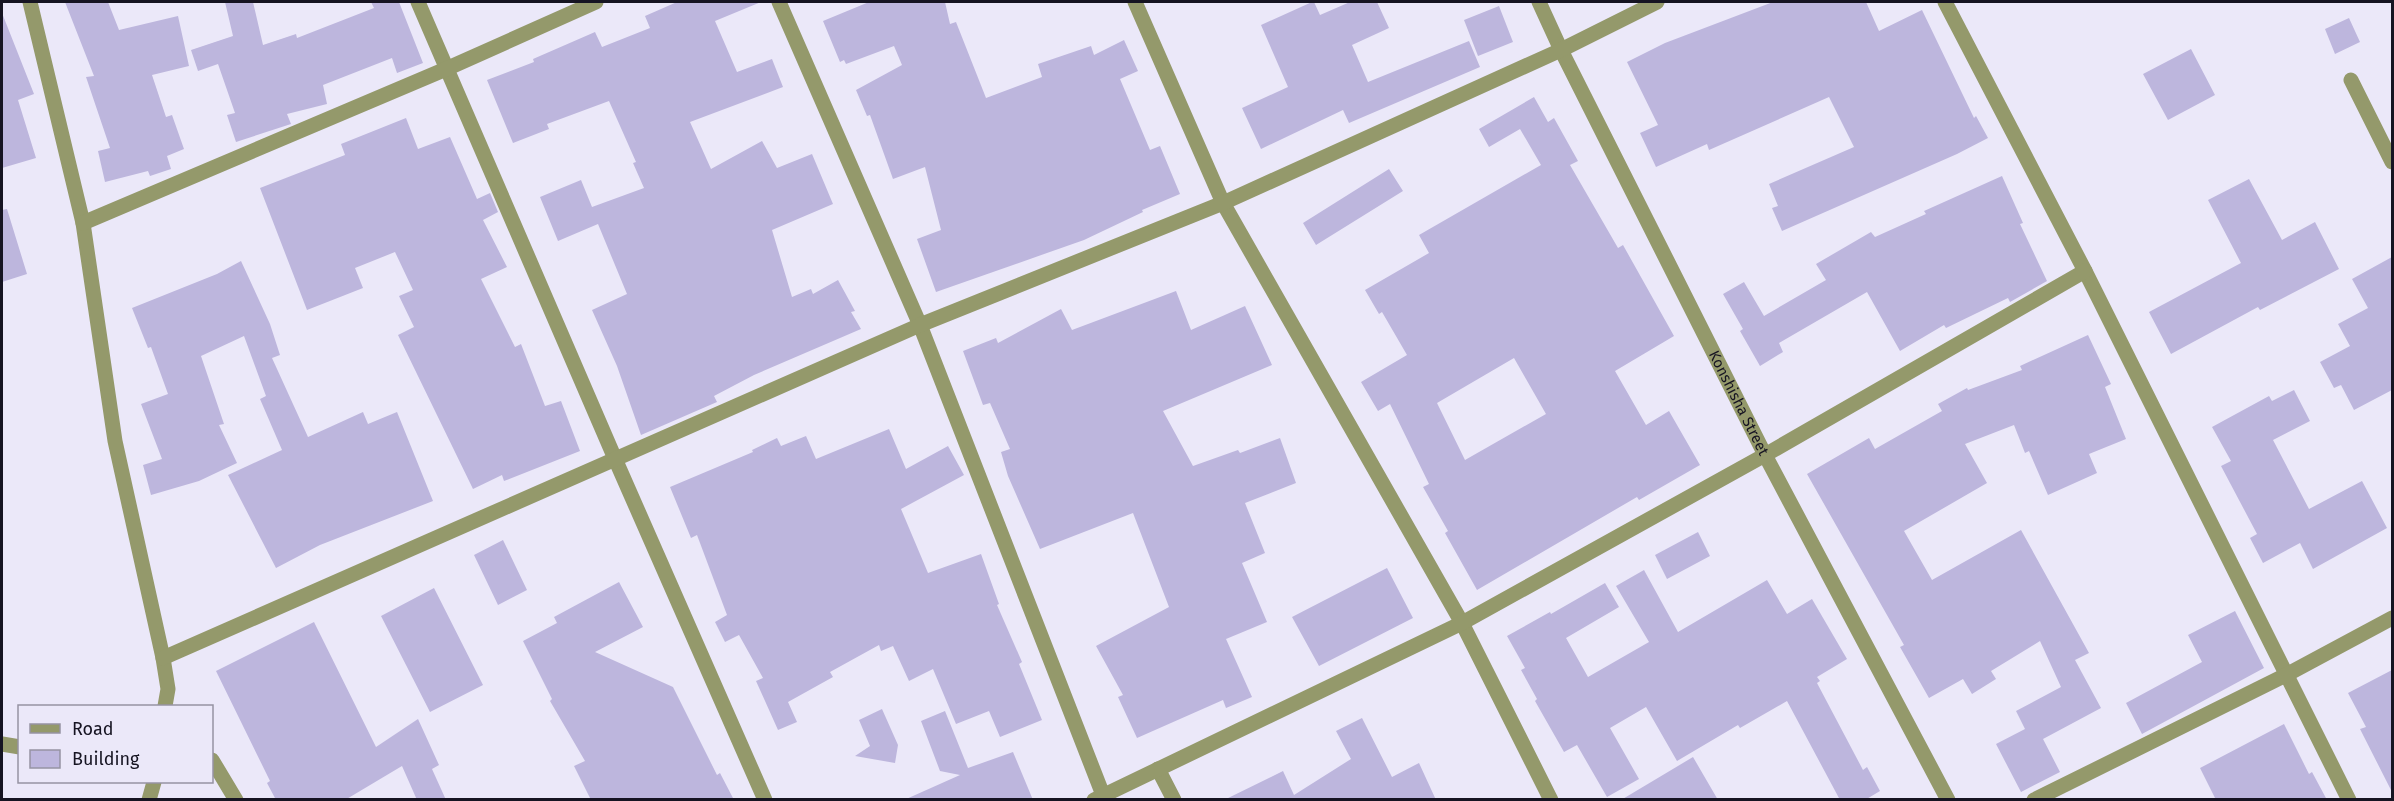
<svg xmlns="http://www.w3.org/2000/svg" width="2394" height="801" viewBox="0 0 2394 801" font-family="'Fira Sans',sans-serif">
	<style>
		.building { fill: #bdb6dd; fill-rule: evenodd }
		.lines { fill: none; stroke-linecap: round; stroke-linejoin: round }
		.minor { stroke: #94996b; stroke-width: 15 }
		.labels { text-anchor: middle; stroke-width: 4.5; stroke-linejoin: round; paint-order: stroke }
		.street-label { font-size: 15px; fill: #161422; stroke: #ebe8f9 }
	</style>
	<rect width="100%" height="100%" fill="#ebe8f9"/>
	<path class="building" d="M 65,2 L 108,2 L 119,30 L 178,16 L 189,66 L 152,75 L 166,117 L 172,115 L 184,149 L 167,156 L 171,169 L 150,176 L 148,171 L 105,182 L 98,151 L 110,148 L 86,77 L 94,76 Z
		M 225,2 L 253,2 L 263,45 L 296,34 L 297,38 L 374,8 L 371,2 L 399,2 L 423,63 L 397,73 L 392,58 L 323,85 L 327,104 L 287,114 L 291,124 L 236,142 L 227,115 L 235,113 L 218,64 L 198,71 L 191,50 L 233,36 Z
		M 677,2 L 761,2 L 715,21 L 737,72 L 772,59 L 783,87 L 690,122 L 711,169 L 762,141 L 777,168 L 812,154 L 833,204 L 772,230 L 792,297 L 811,289 L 813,294 L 838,280 L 855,311 L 851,312 L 861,329 L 754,375 L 714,396 L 717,402 L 641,435 L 617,366 L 592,310 L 627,294 L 598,224 L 558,241 L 540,197 L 581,180 L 592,207 L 644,188 L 633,163 L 636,162 L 609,101 L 547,124 L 549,129 L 513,143 L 487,80 L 534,62 L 533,59 L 595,32 L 602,47 L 650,28 L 645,16 Z
		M 869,2 L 945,2 L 950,24 L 956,22 L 986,98 L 1042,77 L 1038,64 L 1091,46 L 1094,55 L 1124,40 L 1138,71 L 1120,79 L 1150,150 L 1160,146 L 1180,194 L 1142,210 L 1143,212 L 1084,240 L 936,292 L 917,239 L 941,230 L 925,167 L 893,179 L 870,115 L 867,116 L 856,90 L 902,65 L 894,46 L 846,64 L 844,60 L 840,62 L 823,21 Z
		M 1312,2 L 1314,2 L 1320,15 L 1350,2 L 1377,2 L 1389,28 L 1352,45 L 1368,82 L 1469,41 L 1480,67 L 1349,123 L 1343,110 L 1261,149 L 1242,108 L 1288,87 L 1261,25 Z
		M 1773,2 L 1866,2 L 1879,31 L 1922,10 L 1974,118 L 1976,116 L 1988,138 L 1957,154 L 1782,231 L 1772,208 L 1778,206 L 1769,184 L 1854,147 L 1829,97 L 1709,150 L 1707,144 L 1656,167 L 1640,133 L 1658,125 L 1627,62 L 1665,43 Z
		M 1499,6 L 1513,42 L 1478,56 L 1464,20 Z
		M 2,13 L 34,94 L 18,100 L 36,158 L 2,168 Z
		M 2349,18 L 2360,42 L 2335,54 L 2325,29 Z
		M 2191,49 L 2215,95 L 2168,120 L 2143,74 Z
		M 1534,97 L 1548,122 L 1554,118 L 1578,161 L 1570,165 L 1618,248 L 1623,245 L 1674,336 L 1615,371 L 1646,425 L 1669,411 L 1700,465 L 1639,500 L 1637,497 L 1477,590 L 1445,533 L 1448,531 L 1423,487 L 1429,484 L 1390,404 L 1378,411 L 1361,382 L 1407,355 L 1382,312 L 1379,314 L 1365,290 L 1429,253 L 1419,235 L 1541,165 L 1520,129 L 1489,147 L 1479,129 ZM 1514,358 L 1546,414 L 1465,460 L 1437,403 Z
		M 406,118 L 418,149 L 450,137 L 477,199 L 490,193 L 498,212 L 483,220 L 507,267 L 481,279 L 515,347 L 521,344 L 545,406 L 561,401 L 580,451 L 504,481 L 502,475 L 473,489 L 398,335 L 414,327 L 399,296 L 413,290 L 395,252 L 355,268 L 363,288 L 307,310 L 260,188 L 345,155 L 341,144 Z
		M 1389,169 L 1403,191 L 1316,245 L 1303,223 Z
		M 2002,176 L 2023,223 L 2020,224 L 2047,281 L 2010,302 L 2008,298 L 1946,328 L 1944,325 L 1900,351 L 1867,292 L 1779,343 L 1783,352 L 1760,366 L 1740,331 L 1743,329 L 1723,294 L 1744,282 L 1764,316 L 1826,280 L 1816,264 L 1871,232 L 1875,237 L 1926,214 L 1924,211 Z
		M 2249,179 L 2282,240 L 2315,222 L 2339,269 L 2260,310 L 2258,307 L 2171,354 L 2149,312 L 2241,263 L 2208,200 Z
		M 7,209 L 27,274 L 2,282 L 2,210 Z
		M 2392,257 L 2392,390 L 2354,410 L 2341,385 L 2334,388 L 2320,362 L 2350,346 L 2338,324 L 2368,308 L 2352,279 Z
		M 241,261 L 270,324 L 280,355 L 272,358 L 308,437 L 363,412 L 368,424 L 397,412 L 433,501 L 320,545 L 276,568 L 228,475 L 282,450 L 260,399 L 266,396 L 244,336 L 201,356 L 224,424 L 219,425 L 237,463 L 199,481 L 151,495 L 143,465 L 162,459 L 141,404 L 168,394 L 151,347 L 148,348 L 132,308 L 217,274 Z
		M 1176,291 L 1191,330 L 1245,306 L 1272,365 L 1163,411 L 1193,466 L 1238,450 L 1240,453 L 1280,438 L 1296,483 L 1245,503 L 1265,553 L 1242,563 L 1267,622 L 1226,639 L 1252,697 L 1226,708 L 1223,700 L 1137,738 L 1118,697 L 1123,695 L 1096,646 L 1169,607 L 1133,513 L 1040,549 L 1008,476 L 1001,452 L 1010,449 L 990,403 L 983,405 L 963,351 L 996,338 L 998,343 L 1061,309 L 1072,330 Z
		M 2088,335 L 2111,384 L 2105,387 L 2126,439 L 2089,454 L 2097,473 L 2048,495 L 2029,451 L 2025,453 L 2014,425 L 1965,444 L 1987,483 L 1904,531 L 1932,580 L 2021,530 L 2089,653 L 2075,660 L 2101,708 L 2043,739 L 2060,772 L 2021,792 L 1996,744 L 2025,729 L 2016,711 L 2061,687 L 2040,641 L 1991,671 L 1996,679 L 1972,694 L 1963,679 L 1929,698 L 1900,647 L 1904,645 L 1807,474 L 1869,438 L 1875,449 L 1942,411 L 1938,404 L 1967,388 L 1968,390 L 2022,370 L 2020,366 Z
		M 2294,390 L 2310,421 L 2273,440 L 2309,509 L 2362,481 L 2387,528 L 2313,569 L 2300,543 L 2263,563 L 2250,538 L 2257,534 L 2221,466 L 2231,461 L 2212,427 L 2269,396 L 2272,401 Z
		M 889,429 L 906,469 L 948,446 L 964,475 L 901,509 L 928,573 L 981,554 L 999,604 L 997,605 L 1022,662 L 1019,664 L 1042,720 L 1000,737 L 989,711 L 956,724 L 933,669 L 909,681 L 893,646 L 881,651 L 879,645 L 830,672 L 833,677 L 788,702 L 797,722 L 778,730 L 756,681 L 763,678 L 739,635 L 725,642 L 715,622 L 727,615 L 697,535 L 691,538 L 670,487 L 753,452 L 752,450 L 777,438 L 781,446 L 806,436 L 816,459 Z
		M 1698,532 L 1710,556 L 1667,579 L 1655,555 Z
		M 503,540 L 527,590 L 498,605 L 474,555 Z
		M 1387,568 L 1413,618 L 1319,666 L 1292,617 Z
		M 1644,570 L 1678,632 L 1767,580 L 1787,614 L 1812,599 L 1847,659 L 1817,677 L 1820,681 L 1817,683 L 1863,770 L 1867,767 L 1880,791 L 1865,800 L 1840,800 L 1787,701 L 1740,728 L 1738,725 L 1677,761 L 1646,707 L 1610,728 L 1639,779 L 1607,797 L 1577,745 L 1564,752 L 1535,701 L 1537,699 L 1521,670 L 1525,668 L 1507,636 L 1550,612 L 1551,614 L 1605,583 L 1619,607 L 1566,638 L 1588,677 L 1649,642 L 1616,586 Z
		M 619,582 L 643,627 L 595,652 L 673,687 L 717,775 L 720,773 L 734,800 L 591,800 L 574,766 L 585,761 L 550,701 L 552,699 L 523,641 L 557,623 L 554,617 Z
		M 434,588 L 483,685 L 430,712 L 381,616 Z
		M 2235,611 L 2264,668 L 2142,734 L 2126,703 L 2202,662 L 2188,635 Z
		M 314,622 L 376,747 L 418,719 L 439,765 L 432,769 L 446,800 L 417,800 L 402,766 L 345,800 L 276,800 L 267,783 L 270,781 L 216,671 Z
		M 2392,670 L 2392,792 L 2360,729 L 2366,727 L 2348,693 Z
		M 882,709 L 898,745 L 895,763 L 855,756 L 870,746 L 859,720 Z
		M 945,711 L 968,768 L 1013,752 L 1033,800 L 904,800 L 960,775 L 940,771 L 921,721 Z
		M 1362,718 L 1392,777 L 1419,763 L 1436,800 L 1224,800 L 1283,771 L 1294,795 L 1351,759 L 1336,731 Z
		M 2284,724 L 2309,774 L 2312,772 L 2327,800 L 2216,800 L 2200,768 Z
		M 1693,757 L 1718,800 L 1621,800 Z"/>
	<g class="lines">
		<g class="minor">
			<path d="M 30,2 L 83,223 L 115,441 L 163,658 L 168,689 L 165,706"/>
			<path d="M 418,2 L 616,461 L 765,800"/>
			<path d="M 779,2 L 920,325 L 1103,795"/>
			<path d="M 1135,2 L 1223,203 L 1462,623 L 1551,800"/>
			<path id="s1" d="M 1539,2 L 1561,50 L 1765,455 L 1948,800"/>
			<path d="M 1945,2 L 2085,271 L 2349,800"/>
			<path d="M 2351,80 L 2392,162"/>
			<path d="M 83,223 L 446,69 L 596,2"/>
			<path d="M 163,658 L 920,325 L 1223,203 L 1561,50 L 1657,2"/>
			<path d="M 2,744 L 20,747"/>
			<path d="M 212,760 L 236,800"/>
			<path d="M 1158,769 L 1174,800"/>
			<path d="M 149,800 L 154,782"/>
			<path d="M 1094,800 L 1462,623 L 1765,455 L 2085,271"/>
			<path d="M 2034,800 L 2288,674 L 2392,618"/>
		</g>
	</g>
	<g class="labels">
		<g class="street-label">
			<text dy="5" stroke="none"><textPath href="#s1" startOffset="448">Konshisha Street</textPath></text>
		</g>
	</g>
	<rect width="2394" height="801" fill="none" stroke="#161422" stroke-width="6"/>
	<rect x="18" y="705" width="195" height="78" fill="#ebe8f9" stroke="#9693a3" stroke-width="1.5"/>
	<rect x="30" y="724" width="30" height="9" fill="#94996b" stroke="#9693a3" stroke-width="1.5"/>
	<text x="72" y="735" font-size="18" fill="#161422">Road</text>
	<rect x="30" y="750" width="30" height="18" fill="#bdb6dd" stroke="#9693a3" stroke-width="1.5"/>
	<text x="72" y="765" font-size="18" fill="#161422">Building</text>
</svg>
